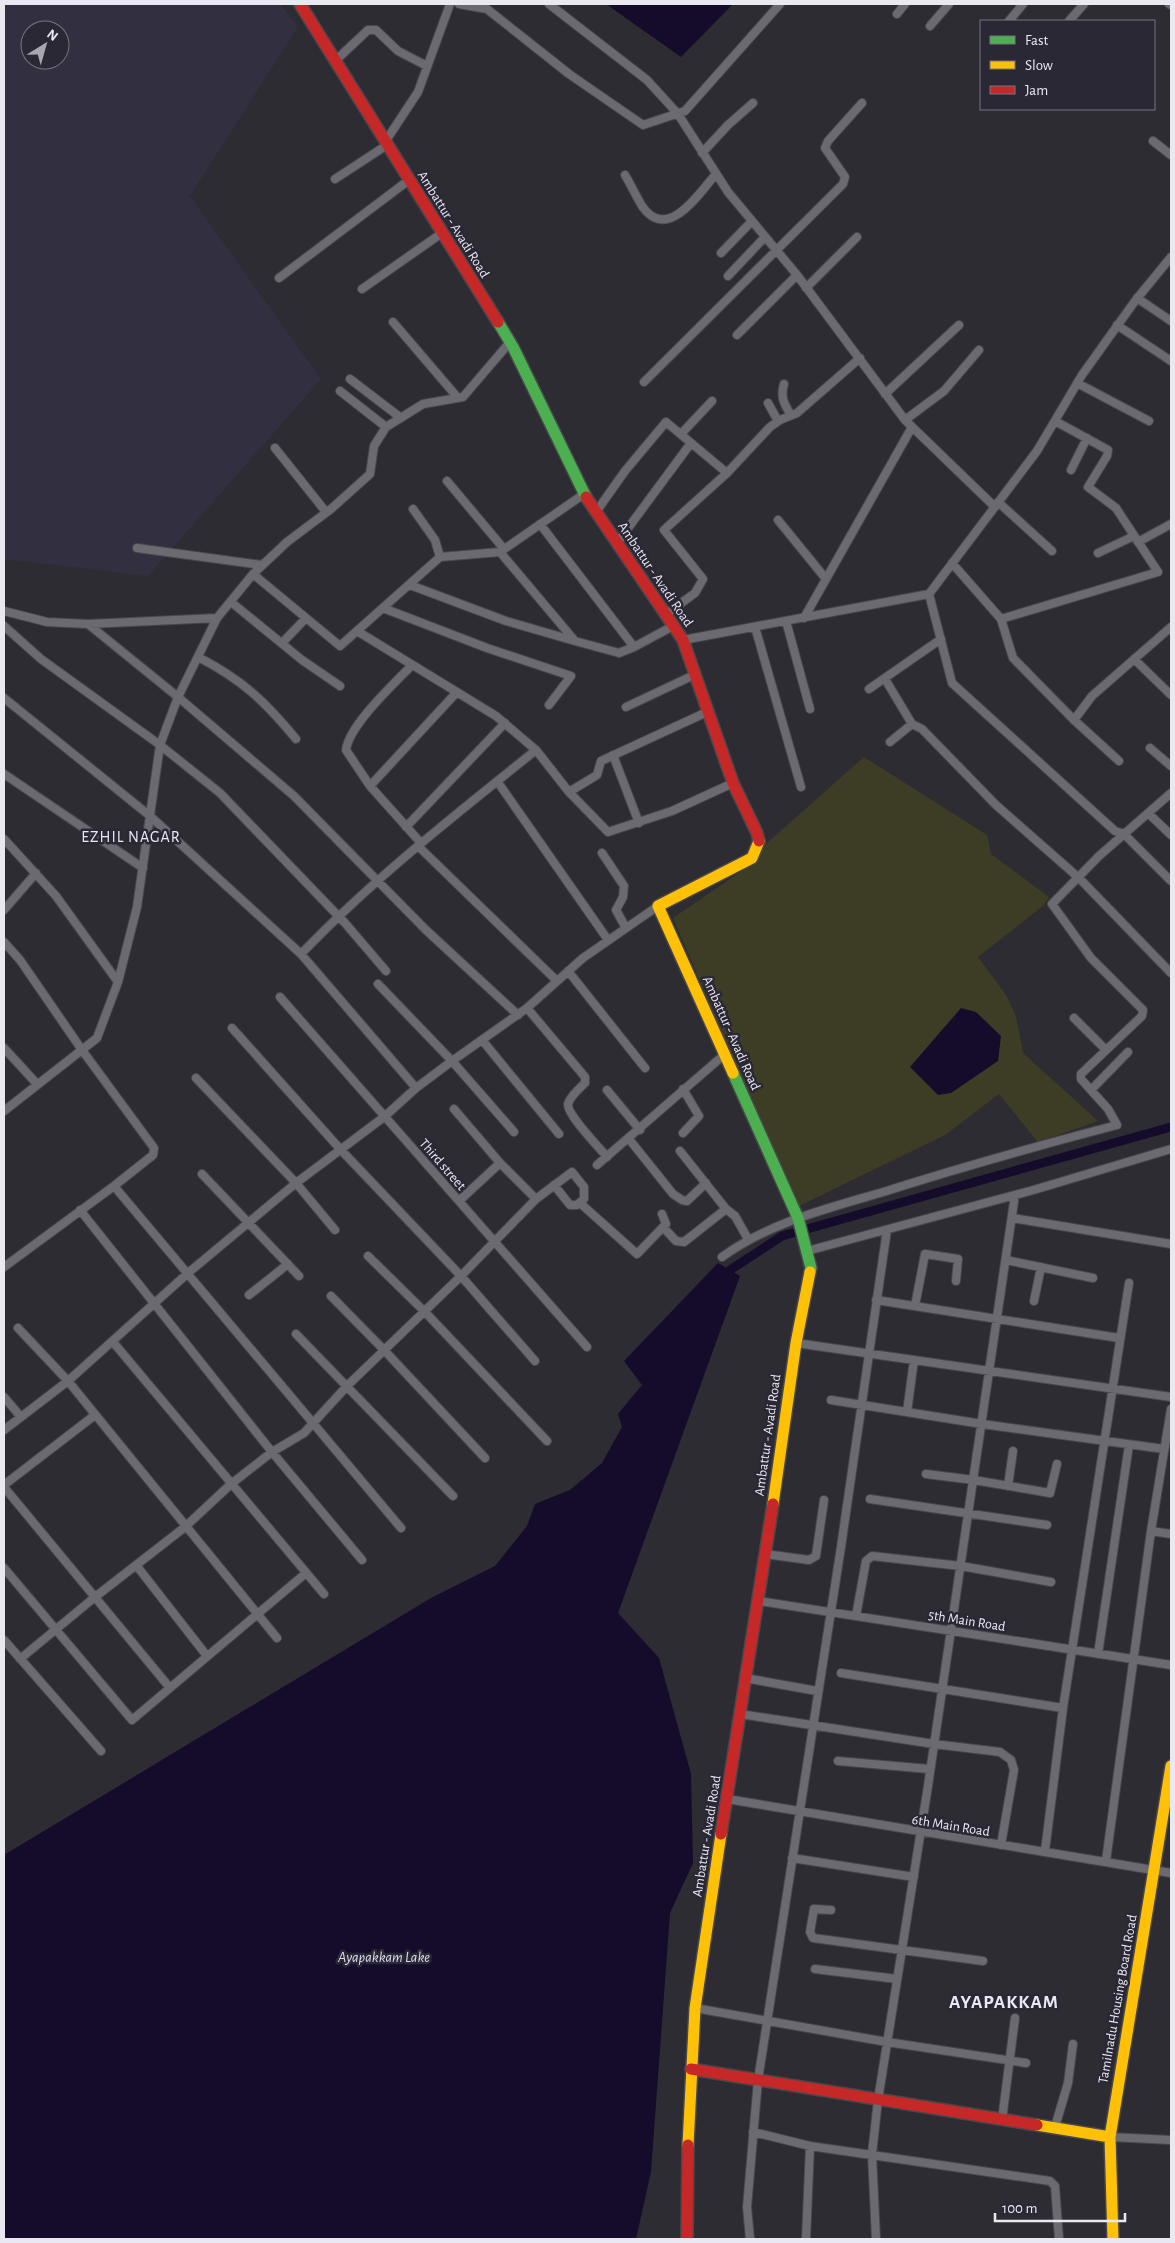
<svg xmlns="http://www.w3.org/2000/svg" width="1175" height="2243" viewBox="0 0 1175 2243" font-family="'Alegreya Sans',sans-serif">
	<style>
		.built { fill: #322f41; fill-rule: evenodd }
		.green { fill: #3d3d26 }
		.water { fill: #150b2a }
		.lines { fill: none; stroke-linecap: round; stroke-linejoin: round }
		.canal { stroke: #150b2a; stroke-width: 9 }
		.street-casing { stroke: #48474d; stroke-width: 10 }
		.fast-casing { stroke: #48474d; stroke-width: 14 }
		.slow-casing { stroke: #48474d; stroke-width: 14 }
		.jam-casing { stroke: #48474d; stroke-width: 14 }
		.street { stroke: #6b6a70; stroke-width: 8 }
		.fast { stroke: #4caf50; stroke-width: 11 }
		.slow { stroke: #ffc107; stroke-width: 11 }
		.jam { stroke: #c62828; stroke-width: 11 }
		.labels { text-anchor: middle; stroke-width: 5; stroke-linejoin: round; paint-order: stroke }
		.street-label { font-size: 14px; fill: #eae9f2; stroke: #2b2836 }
		.water-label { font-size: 15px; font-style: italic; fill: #dedaf5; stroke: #2b2836 }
		.quarter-label { font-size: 16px; letter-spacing: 1px; fill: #eae9f2; stroke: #2b2836 }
		.district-label { font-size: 19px; font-weight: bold; letter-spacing: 1px; fill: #eae9f2; stroke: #2b2836 }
	</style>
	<rect width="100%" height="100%" fill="#2d2c32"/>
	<path class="built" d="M 4,4 L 280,4 L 298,27 L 190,196 L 321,379 L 148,576 L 4,559 ZM 30,30 L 60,30 L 60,60 L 30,60 Z"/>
	<path class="green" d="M 864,757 L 987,835 L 991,854 L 1049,897 L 1043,906 L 978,957 L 1006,995 L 1016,1016 L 1023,1053 L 1098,1121 L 1038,1142 L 999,1094 L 945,1135 L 797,1207 L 673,918 L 749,866 L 758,851 Z"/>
	<path class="water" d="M 606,4 L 733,4 L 681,57 Z
		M 961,1008 L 976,1012 L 1001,1036 L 998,1061 L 951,1093 L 938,1095 L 910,1067 Z
		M 718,1263 L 740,1276 L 618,1613 L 659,1658 L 691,1774 L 693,1863 L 670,1913 L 651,2172 L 636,2239 L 4,2239 L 4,1855 L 431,1598 L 495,1566 L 527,1526 L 535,1504 L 570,1490 L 602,1463 L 622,1427 L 618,1414 L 642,1385 L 624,1361 Z"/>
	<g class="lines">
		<path class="canal" d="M 730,1270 L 782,1236 L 1171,1127"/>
		<defs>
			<path id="street" d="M 459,4 L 487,9 L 569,74 L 643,125 L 685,111 L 780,4
				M 549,4 L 647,80 L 678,114 L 728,192 L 797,275 L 905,420 L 995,507
				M 1169,4 L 1171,5
				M 897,14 L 905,4
				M 1009,21 L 1023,4
				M 1069,21 L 1084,4
				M 930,26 L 949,4
				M 335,61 L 368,30 L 376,30 L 398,51 L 427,66
				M 1153,141 L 1171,155
				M 385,142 L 418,92 L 450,4
				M 702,153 L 728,125 L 753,103
				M 625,175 C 631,185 636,196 642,206 C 668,243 699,193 716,174
				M 335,179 L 387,145
				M 721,253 L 752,221
				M 728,276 L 765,237
				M 279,278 L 409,180
				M 806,288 L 857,237
				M 362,289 L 442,233
				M 1137,298 L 1171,321
				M 393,322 L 458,398
				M 1117,325 L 1171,361
				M 737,335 L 797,275
				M 350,379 L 401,418
				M 644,382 L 843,184 L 845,177 L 825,148 L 828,141 L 862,103
				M 1077,383 L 1149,421
				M 784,384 C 780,397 784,404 791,415
				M 340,391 L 386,427
				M 885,394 L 959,325
				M 768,403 L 778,421
				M 905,420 L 944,391 L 979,350
				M 681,434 L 712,401
				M 275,448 L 326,512
				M 1071,470 L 1087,438
				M 447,481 L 504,549
				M 998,502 L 1052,551
				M 413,509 L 435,540 L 440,557
				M 596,512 L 625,471 L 666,422 L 727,473
				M 778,520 L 826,579
				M 540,524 L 634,647 L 673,626
				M 1138,542 L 1171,524
				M 617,543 L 691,443
				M 137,548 L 262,565
				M 1098,553 L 1134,536
				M 952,563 L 1001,619 L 1013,658 L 1074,720 L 1092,696 L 1171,627
				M 253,574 L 340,646 L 440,557 L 500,552
				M 410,585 L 506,621 L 575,641 L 619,653 L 634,647
				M 929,594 L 952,683 L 1115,831 L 1124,834 L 1171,881
				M 231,602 L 302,660 L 340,686
				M 383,608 L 487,648 L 571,676 L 549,705
				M 4,611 L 47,622 L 88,624 L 217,618
				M 665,615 L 695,593 L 703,579 L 664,530 L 727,473 L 770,427 L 780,420 L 797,413 L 860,358
				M 804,618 L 912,427
				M 1001,619 L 1158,572 L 1116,508 L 1088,487 L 1107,456 L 1108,450 L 1055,421
				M 786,621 L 810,709
				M 88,624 L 178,697 L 294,796 L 426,930 L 518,1015
				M 4,626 L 41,659 L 160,745 L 220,793 L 345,923 L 386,971
				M 755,627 L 801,787
				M 357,631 L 496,716 L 536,750 L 569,792 L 608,832 L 672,811 L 733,783
				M 683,640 L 929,594 L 1037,451 L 1082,375 L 1135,301 L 1171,257
				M 575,641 L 500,552 L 584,494
				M 282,643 L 306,618
				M 198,657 C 241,679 265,701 296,739
				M 1134,659 L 1171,695
				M 412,665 C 394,684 349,725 346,750 L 370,786 L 421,843
				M 885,679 L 912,724 L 922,729 L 996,805 L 1079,878 L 1171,973
				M 869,689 L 941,639
				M 4,698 L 150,816 L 301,954 C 373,879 455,815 536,750
				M 626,707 L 694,675
				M 1074,720 L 1119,761
				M 890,742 L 912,724
				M 1150,748 L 1171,766
				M 613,755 L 639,823
				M 4,774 L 143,868
				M 497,781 L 608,940
				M 370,786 L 457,692
				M 569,792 L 597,775 L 601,761 L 707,712
				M 1148,813 L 1171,835
				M 406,827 L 505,723
				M 4,839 L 56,896 L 118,982
				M 418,846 L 557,981
				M 602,853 L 624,886 L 623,897 L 616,910 L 626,928
				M 4,910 L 36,873
				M 4,942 L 20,960 L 82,1050 L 154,1148 L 153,1155 L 114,1186 L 4,1267
				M 301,954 L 416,1088
				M 568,971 L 645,1068
				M 378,984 L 452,1061 L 514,1132
				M 280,997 L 587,1347
				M 527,1008 L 585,1077 L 585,1083 C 579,1089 570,1096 568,1104 C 567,1115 600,1148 607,1157
				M 1074,1018 L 1105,1049
				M 232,1028 L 341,1150 L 461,1276 L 535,1361
				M 482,1040 L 559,1134
				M 4,1048 L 37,1084
				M 196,1078 L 296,1183 L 335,1230
				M 683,1089 L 699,1116 L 683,1133
				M 607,1090 L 640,1130
				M 1091,1090 L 1128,1052
				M 454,1109 L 500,1163
				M 4,1111 L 97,1038 L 118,982 L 137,907 L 160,745 L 178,697 L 217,618 L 253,574 L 287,542 L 331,509 L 370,474 L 374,446 L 386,427 L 423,404 L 463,397 L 510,342
				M 629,1139 L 673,1194 L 682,1200 L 687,1201 L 706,1183
				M 680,1151 L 726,1209 L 735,1216 L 748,1239
				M 597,1165 L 725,1054
				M 202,1174 L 299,1276
				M 114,1186 L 401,1528
				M 459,1201 L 500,1163 L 536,1199
				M 580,1203 L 637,1254 L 666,1224 L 662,1214
				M 80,1210 L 272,1452 L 362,1560
				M 1012,1218 L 1171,1244
				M 664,1228 L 676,1241 L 684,1242 L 726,1209
				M 807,1251 L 1030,1191 L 1171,1149
				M 368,1256 L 425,1312 L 547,1441
				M 722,1257 C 769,1223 825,1209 880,1193 C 958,1168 1037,1146 1117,1125 L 1108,1109 L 1081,1079 L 1081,1074 L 1142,1016 L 1143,1010 L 1091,958 L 1052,904 L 1099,856 L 1171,793
				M 1006,1260 L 1093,1278
				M 249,1295 L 288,1264
				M 331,1296 L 384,1350 L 485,1458
				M 876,1300 L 1119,1338
				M 1034,1301 L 1041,1267
				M 915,1306 L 925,1254 L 958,1259 L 956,1281
				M 18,1328 L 68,1381 L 277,1638
				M 296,1334 L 453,1496
				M 113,1342 L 324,1594
				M 796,1343 L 1171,1397
				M 4,1397 L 21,1417
				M 831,1400 L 982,1424 L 1164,1449
				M 1171,1409 L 1151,1531 L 1171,1534
				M 907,1412 L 914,1360
				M 4,1430 L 68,1381 L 188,1273 L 296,1183 L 384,1117 L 416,1088 L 452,1061 L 527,1008 L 583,958 L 658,906
				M 926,1474 L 974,1480 L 1050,1493 L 1057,1464
				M 4,1485 L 95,1415
				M 1008,1486 L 1013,1451
				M 4,1487 L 170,1688
				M 870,1499 L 1047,1525
				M 765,1554 L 809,1560 L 816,1556 L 824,1500
				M 136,1565 L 207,1656
				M 4,1568 L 132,1720 L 306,1573
				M 759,1601 L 1171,1665
				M 856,1616 L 866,1561 L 872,1556 L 961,1566 L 1051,1582
				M 4,1640 L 101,1751
				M 1098,1654 L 1129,1445
				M 20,1659 L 95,1597 L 185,1527 L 231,1484 L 272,1452 L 304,1433 L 347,1386 L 461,1276 L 536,1199 L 572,1172 L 584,1187 L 584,1199 L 577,1205 L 570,1205 L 554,1185
				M 841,1673 L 1063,1708 L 1129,1283
				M 745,1678 L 817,1691
				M 740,1714 L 934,1744 L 1000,1752 L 1011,1760 L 1014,1770 L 1001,1845
				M 838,1761 L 929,1769
				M 727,1799 L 1171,1873
				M 1045,1851 L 1063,1708
				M 792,1858 L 914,1877
				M 1106,1861 L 1151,1531
				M 831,1910 L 814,1909 L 810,1932 L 813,1938 L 983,1961
				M 815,1969 L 897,1979
				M 695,2008 L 887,2042 L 1026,2063
				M 1002,2120 L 1015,2018
				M 1055,2127 L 1068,2083 L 1073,2044
				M 753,2132 L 810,2146 L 1050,2181 L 1055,2186 L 1059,2239
				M 1110,2137 L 1171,2140
				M 750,2239 L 747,2207 L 758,2080 L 841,1547 L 887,1230
				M 806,2239 L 810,2146
				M 876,2239 L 872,2154 L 878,2100 L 928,1786 L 1015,1195"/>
			<path id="fast" d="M 498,322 L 513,347 L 586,497
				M 733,1073 L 798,1218 L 811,1268 L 810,1272"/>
			<path id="slow" d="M 733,1073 L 658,906 L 752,858 L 759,841
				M 773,1504 L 796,1343 L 810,1272
				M 1037,2125 L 1110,2137
				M 688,2145 L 695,2008 L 721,1834
				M 1113,2239 L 1110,2137 L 1171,1766"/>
			<path id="jam" d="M 300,4 L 498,322
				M 586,497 L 683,640 L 733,783 L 757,833 L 759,841
				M 721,1834 L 773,1504
				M 691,2069 L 1037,2125
				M 687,2239 L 688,2145"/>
		</defs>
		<use href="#street" class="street-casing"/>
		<use href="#fast" class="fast-casing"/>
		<use href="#slow" class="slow-casing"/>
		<use href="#jam" class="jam-casing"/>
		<use href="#street" class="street"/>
		<use href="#fast" class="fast"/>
		<use href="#slow" class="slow"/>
		<use href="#jam" class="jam"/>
	</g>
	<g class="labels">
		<g class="street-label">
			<text transform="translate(454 224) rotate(58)" y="5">Ambattur - Avadi Road</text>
			<text transform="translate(656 574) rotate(56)" y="5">Ambattur - Avadi Road</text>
			<text transform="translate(732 1033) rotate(66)" y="5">Ambattur - Avadi Road</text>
			<text transform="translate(443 1164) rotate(49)" y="5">Third street</text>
			<text transform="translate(767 1435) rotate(-82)" y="5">Ambattur - Avadi Road</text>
			<text transform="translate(967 1620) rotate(9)" y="5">5th Main Road</text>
			<text transform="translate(951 1825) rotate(9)" y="5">6th Main Road</text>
			<text transform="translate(706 1836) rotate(-81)" y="5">Ambattur - Avadi Road</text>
			<text transform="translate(1117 1999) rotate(-80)" y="5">Tamilnadu Housing Board Road</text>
		</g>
		<g class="water-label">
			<text x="384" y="1962">Ayapakkam Lake</text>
		</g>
		<g class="quarter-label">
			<text x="131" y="842">EZHIL NAGAR</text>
		</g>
		<g class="district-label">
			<text x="1004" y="2008">AYAPAKKAM</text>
		</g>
	</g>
	<rect width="1175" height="2243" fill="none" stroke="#eae9f2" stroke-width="10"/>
	<rect x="980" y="20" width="175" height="90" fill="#2b2836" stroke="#777581"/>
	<rect x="990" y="36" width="25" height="8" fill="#4caf50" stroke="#777581"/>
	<text x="1025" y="45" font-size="15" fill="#eae9f2">Fast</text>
	<rect x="990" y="61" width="25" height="8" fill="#ffc107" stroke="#777581"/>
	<text x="1025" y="70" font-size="15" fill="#eae9f2">Slow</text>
	<rect x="990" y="86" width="25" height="8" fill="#c62828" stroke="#777581"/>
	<text x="1025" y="95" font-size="15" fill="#eae9f2">Jam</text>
	<g transform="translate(45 45) rotate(37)"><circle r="24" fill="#2b2836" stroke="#777581"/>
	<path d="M0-4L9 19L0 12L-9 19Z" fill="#a8a7af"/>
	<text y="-8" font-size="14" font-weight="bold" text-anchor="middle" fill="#eae9f2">N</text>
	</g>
	<path d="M995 2213v8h130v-8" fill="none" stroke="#eae9f2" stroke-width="2.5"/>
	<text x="1002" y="2213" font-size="15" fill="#eae9f2" stroke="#2b2836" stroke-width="4" paint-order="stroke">100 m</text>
</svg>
